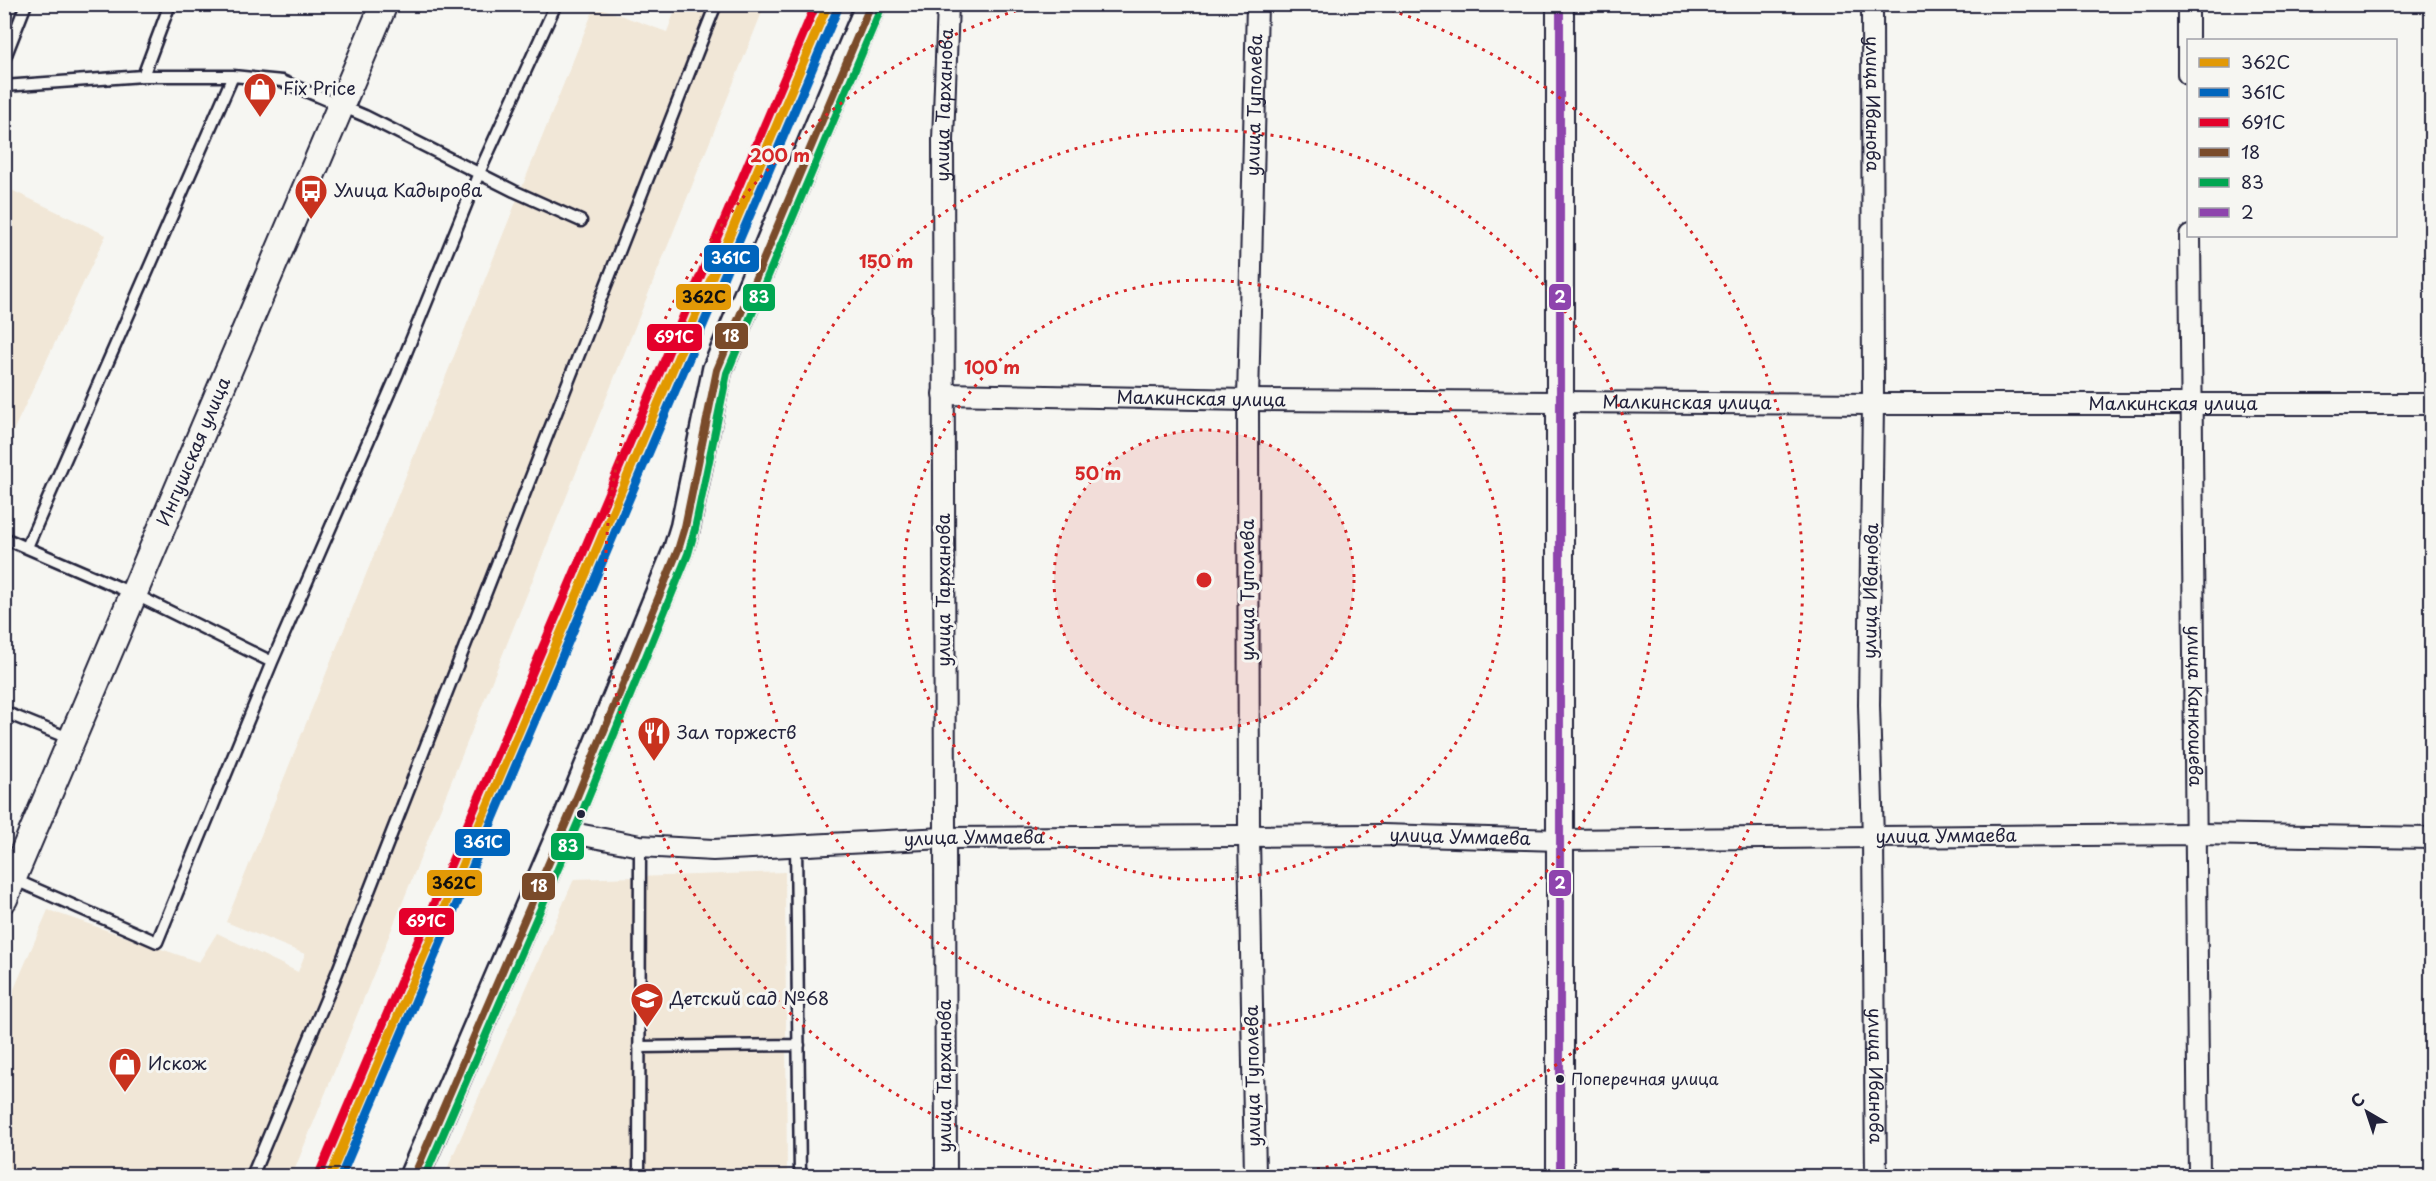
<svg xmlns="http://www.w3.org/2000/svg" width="2436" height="1181" viewBox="0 0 2436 1181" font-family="'Playpen Sans',sans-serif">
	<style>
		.built { fill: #f1e7d7 }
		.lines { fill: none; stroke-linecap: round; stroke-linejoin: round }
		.service-casing { stroke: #22223b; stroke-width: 15 }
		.minor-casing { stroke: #22223b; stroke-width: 24 }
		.tertiary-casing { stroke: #22223b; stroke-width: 30 }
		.secondary-casing { stroke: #22223b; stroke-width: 33 }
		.service { stroke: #f6f6f2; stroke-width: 10 }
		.minor { stroke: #f6f6f2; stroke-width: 20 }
		.tertiary { stroke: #f6f6f2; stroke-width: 26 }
		.secondary { stroke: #f6f6f2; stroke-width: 28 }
		.rail { stroke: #22223b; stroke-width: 4.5 }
		.bus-1-casing { stroke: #f6f6f2; stroke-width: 12 }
		.bus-2-casing { stroke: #f6f6f2; stroke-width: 12 }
		.bus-3-casing { stroke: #f6f6f2; stroke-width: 12 }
		.bus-1 { stroke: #7a4b2a; stroke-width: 8 }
		.bus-2 { stroke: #00a651; stroke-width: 8 }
		.bus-3 { stroke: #8e44ad; stroke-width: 8 }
		.rail-1-casing { stroke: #f6f6f2; stroke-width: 14 }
		.rail-2-casing { stroke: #f6f6f2; stroke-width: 14 }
		.rail-3-casing { stroke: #f6f6f2; stroke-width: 14 }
		.rail-1 { stroke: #e29906; stroke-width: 9 }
		.rail-2 { stroke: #0065bd; stroke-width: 9 }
		.rail-3 { stroke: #e4002b; stroke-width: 9 }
		.ring { fill: none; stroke: #d62828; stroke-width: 3; stroke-dasharray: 3 6 }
		.bus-dot { fill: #22223b; stroke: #f6f6f2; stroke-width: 2 }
		.labels { text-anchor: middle; stroke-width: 6; stroke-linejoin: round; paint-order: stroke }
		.bus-label { font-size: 16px; fill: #22223b; stroke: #f6f6f2; text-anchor: start }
		.poi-label { font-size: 18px; fill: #22223b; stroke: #f6f6f2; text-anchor: start }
		.street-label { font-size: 18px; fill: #22223b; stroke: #f6f6f2 }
		.centre { fill: #d62828; stroke: #f6f6f2; stroke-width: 3 }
		.ring-label { font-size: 18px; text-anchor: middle; font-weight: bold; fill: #d62828; stroke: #f6f6f2; stroke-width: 6; stroke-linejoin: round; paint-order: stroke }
		.line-badge { stroke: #f6f6f2; stroke-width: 2 }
		.badge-label { font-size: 16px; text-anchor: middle; font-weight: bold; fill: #fff }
		.pale-badge-label { font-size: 16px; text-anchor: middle; font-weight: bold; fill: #111 }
	</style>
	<rect width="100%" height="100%" fill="#f6f6f2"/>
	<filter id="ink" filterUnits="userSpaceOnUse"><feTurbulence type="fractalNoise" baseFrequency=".0167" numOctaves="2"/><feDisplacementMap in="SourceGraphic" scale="12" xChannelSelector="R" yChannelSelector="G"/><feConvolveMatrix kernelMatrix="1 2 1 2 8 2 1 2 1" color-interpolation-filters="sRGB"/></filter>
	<g filter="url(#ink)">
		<path class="built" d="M 677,5 L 765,5 L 292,1176 L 5,1176 L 5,1010 L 48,910 L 199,962 L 217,933 L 298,972 L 305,954 L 226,922 L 595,6 L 667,32 Z
			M 5,187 L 106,235 L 5,448 Z
			M 785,872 L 787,1176 L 444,1176 L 574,879 Z"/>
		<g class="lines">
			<defs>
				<path id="service" d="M 4,60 L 26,4
					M 143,76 L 170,4
					M 4,86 L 143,76 L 233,76 L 282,81 L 365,116 L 514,191 L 581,221
					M 4,538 L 134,594 L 272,662
					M 27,547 L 233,76
					M 4,712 L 71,739
					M 796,844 L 800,1176
					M 13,879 L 157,942 L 272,662 L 397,375 L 479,173 L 556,4
					M 639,1047 L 799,1045
					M 252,1176 L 337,973 L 716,4
					M 639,1176 L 640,846"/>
				<g id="minor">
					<path id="s1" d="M 1872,4 L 1873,404 L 1869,705 L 1873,838 L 1876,1176"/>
					<path d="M 2188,4 L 2188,74"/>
					<path id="s2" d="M 2190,236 L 2199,1176"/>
					<path id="s3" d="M 943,394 L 1248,400 L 1873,404 L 2432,404"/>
					<path id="s4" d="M 562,831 L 640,846 L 713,850 L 944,838 L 1382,835 L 1559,840 L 2197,834 L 2432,838"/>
					<path id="s5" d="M 946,1176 L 943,140 L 948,4"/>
					<path id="s6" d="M 1255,1176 L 1249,837 L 1248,400 L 1257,4"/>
				</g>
				<g id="tertiary">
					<path id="s7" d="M 4,899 L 384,4"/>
					<path d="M 1560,1176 L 1560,4"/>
				</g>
				<path id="secondary" d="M 414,1176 L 569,816 L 678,550 L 685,527 L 717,370 L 871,4"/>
			</defs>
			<use href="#service" class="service-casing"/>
			<use href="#minor" class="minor-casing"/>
			<use href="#tertiary" class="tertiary-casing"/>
			<use href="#secondary" class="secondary-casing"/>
			<use href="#service" class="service"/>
			<use href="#minor" class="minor"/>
			<use href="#tertiary" class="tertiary"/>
			<use href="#secondary" class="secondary"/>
			<path class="rail" d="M 319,1176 L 814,4"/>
			<defs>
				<path id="bus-1" d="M 414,1176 L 569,816 L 678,550 L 685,527 L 717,370 L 871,4"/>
				<path id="bus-2" d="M 425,1176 L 579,820 L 688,554 L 695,529 L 727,373 L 881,8"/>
				<path id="bus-3" d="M 1560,4 L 1560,1176"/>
			</defs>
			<use href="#bus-1" class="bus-1-casing"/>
			<use href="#bus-2" class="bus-2-casing"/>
			<use href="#bus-3" class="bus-3-casing"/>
			<use href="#bus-1" class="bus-1"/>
			<use href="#bus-2" class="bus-2"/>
			<use href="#bus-3" class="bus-3"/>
			<defs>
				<path id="rail-1" d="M 330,1176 L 828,4"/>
				<path id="rail-2" d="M 341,1176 L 838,8"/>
				<path id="rail-3" d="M 320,1172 L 816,4"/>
			</defs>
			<use href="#rail-1" class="rail-1-casing"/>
			<use href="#rail-2" class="rail-2-casing"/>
			<use href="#rail-3" class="rail-3-casing"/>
			<use href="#rail-1" class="rail-1"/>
			<use href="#rail-2" class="rail-2"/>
			<use href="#rail-3" class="rail-3"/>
		</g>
	</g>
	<circle cx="1204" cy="580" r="150" fill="#d62828" fill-opacity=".12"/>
	<g class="ring">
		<circle cx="1204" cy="580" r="150"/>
		<circle cx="1204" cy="580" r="300"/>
		<circle cx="1204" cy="580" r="450"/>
		<path d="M1136 1176A600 600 0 0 1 1034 5M1374 5A600 600 0 0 1 1272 1176"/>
	</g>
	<defs>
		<symbol id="shop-pin" viewBox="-11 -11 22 30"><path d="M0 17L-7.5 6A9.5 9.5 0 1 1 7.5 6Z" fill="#c8321e" stroke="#f6f6f2"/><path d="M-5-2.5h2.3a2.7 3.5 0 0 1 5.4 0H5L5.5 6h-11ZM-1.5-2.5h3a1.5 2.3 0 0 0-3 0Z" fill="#fff"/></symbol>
		<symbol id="bus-pin" viewBox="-11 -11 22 30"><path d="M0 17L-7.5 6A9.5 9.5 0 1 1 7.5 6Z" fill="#c8321e" stroke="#f6f6f2"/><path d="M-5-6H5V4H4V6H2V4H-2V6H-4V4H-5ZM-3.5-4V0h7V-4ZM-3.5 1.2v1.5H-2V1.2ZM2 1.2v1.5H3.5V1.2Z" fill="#fff"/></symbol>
		<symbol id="restaurant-pin" viewBox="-11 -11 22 30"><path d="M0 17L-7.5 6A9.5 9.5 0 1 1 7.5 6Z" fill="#c8321e" stroke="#f6f6f2"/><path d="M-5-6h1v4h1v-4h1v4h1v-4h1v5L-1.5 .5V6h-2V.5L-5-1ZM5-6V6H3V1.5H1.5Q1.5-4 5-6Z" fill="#fff"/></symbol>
		<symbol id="school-pin" viewBox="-11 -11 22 30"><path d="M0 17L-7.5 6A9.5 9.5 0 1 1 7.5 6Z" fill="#c8321e" stroke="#f6f6f2"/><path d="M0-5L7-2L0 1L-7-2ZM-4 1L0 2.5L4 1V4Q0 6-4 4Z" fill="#fff"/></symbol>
	</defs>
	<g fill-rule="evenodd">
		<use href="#shop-pin" x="241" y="70" width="38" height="52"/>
		<use href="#bus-pin" x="292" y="172" width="38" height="52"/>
		<use href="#restaurant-pin" x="635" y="714" width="38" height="52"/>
		<use href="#school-pin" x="628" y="980" width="38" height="52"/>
		<use href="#shop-pin" x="106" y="1045" width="38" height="52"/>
	</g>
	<g class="bus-dot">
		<circle cx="581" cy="814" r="5"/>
		<circle cx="1560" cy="1079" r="5"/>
	</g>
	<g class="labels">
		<g class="bus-label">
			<text x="1571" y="1085">Поперечная улица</text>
		</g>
		<g class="poi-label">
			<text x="283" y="95">Fix Price</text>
			<text x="334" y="197">Улица Кадырова</text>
			<text x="677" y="739">Зал торжеств</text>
			<text x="670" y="1005">Детский сад №68</text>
			<text x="148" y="1070">Искож</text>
		</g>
		<g class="street-label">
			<text dy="6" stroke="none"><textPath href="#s5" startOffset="1071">улица Тарханова</textPath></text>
			<text dy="6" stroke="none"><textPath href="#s6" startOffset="1071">улица Туполева</textPath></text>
			<text dy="6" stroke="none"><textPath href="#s1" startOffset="100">улица Иванова</textPath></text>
			<text dy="6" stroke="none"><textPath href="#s3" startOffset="258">Малкинская улица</textPath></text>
			<text dy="6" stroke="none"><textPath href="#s3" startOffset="744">Малкинская улица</textPath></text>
			<text dy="6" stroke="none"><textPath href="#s3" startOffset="1230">Малкинская улица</textPath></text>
			<text dy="6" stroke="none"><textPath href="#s7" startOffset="486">Ингушская улица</textPath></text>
			<text transform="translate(944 590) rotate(-90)" y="6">улица Тарханова</text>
			<text transform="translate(1248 590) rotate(-90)" y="6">улица Туполева</text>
			<text transform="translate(1871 591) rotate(-89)" y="6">улица Иванова</text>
			<text dy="6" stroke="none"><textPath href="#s2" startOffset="470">улица Канкошева</textPath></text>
			<text dy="6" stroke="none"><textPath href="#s4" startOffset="900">улица Уммаева</textPath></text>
			<text dy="6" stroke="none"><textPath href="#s4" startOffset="1386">улица Уммаева</textPath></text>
			<text dy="6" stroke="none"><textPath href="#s4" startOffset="414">улица Уммаева</textPath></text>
			<text transform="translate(945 1076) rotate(-90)" y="6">улица Тарханова</text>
			<text transform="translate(1253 1076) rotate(-91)" y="6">улица Туполева</text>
			<text dy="6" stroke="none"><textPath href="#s1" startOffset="1072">улица Иванова</textPath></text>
		</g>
	</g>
	<circle cx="1204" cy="580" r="9" class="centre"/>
	<g class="ring-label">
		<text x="780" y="162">200 m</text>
		<text x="886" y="268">150 m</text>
		<text x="992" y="374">100 m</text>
		<text x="1098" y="480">50 m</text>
	</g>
	<g class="line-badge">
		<rect x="703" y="244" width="57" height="29" rx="6" fill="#0065bd"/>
		<rect x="675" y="283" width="57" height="28" rx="6" fill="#e29906"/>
		<rect x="1548" y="283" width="24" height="28" rx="6" fill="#8e44ad"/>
		<rect x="742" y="283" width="34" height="29" rx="6" fill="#00a651"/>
		<rect x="714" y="322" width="35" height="28" rx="6" fill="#7a4b2a"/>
		<rect x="646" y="323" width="57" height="29" rx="6" fill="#e4002b"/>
		<rect x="454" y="828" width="57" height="29" rx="6" fill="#0065bd"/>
		<rect x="550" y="832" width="35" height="29" rx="6" fill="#00a651"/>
		<rect x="426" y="869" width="57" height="28" rx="6" fill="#e29906"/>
		<rect x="1548" y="869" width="24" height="28" rx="6" fill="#8e44ad"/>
		<rect x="521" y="872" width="35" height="29" rx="6" fill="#7a4b2a"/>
		<rect x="398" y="907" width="57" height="29" rx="6" fill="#e4002b"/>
	</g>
	<g class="badge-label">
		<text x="731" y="264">361С</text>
		<text x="1560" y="303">2</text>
		<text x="759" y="303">83</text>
		<text x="731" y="342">18</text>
		<text x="674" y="343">691С</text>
		<text x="483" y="848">361С</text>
		<text x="568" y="852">83</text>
		<text x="1560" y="889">2</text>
		<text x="539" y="892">18</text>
		<text x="426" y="927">691С</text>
	</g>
	<g class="pale-badge-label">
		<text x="704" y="303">362С</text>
		<text x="454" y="889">362С</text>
	</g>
	<rect width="2436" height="1181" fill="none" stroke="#f6f6f2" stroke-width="24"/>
	<rect x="12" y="12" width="2412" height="1157" fill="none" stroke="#22223b" stroke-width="2" filter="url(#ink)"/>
	<rect x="2187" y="39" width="210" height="198" fill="#f6f6f2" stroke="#a1a1a9" stroke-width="1.5"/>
	<rect x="2199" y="58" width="30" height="9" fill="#e29906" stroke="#a1a1a9" stroke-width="1.5"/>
	<text x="2241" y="69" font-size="18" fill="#22223b">362С</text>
	<rect x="2199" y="88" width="30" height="9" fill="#0065bd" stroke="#a1a1a9" stroke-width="1.5"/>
	<text x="2241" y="99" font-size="18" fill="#22223b">361С</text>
	<rect x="2199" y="118" width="30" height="9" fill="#e4002b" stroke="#a1a1a9" stroke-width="1.5"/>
	<text x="2241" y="129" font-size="18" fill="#22223b">691С</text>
	<rect x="2199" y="148" width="30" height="9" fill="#7a4b2a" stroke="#a1a1a9" stroke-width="1.5"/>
	<text x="2241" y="159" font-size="18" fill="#22223b">18</text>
	<rect x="2199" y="178" width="30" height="9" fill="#00a651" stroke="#a1a1a9" stroke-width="1.5"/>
	<text x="2241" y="189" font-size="18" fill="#22223b">83</text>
	<rect x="2199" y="208" width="30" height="9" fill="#8e44ad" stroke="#a1a1a9" stroke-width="1.5"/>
	<text x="2241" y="219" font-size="18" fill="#22223b">2</text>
	<g transform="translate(2367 1112) rotate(321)" stroke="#f6f6f2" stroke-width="4.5" paint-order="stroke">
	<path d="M0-4.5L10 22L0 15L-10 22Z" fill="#22223b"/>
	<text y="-9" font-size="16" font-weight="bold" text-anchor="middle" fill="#22223b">С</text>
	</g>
</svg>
